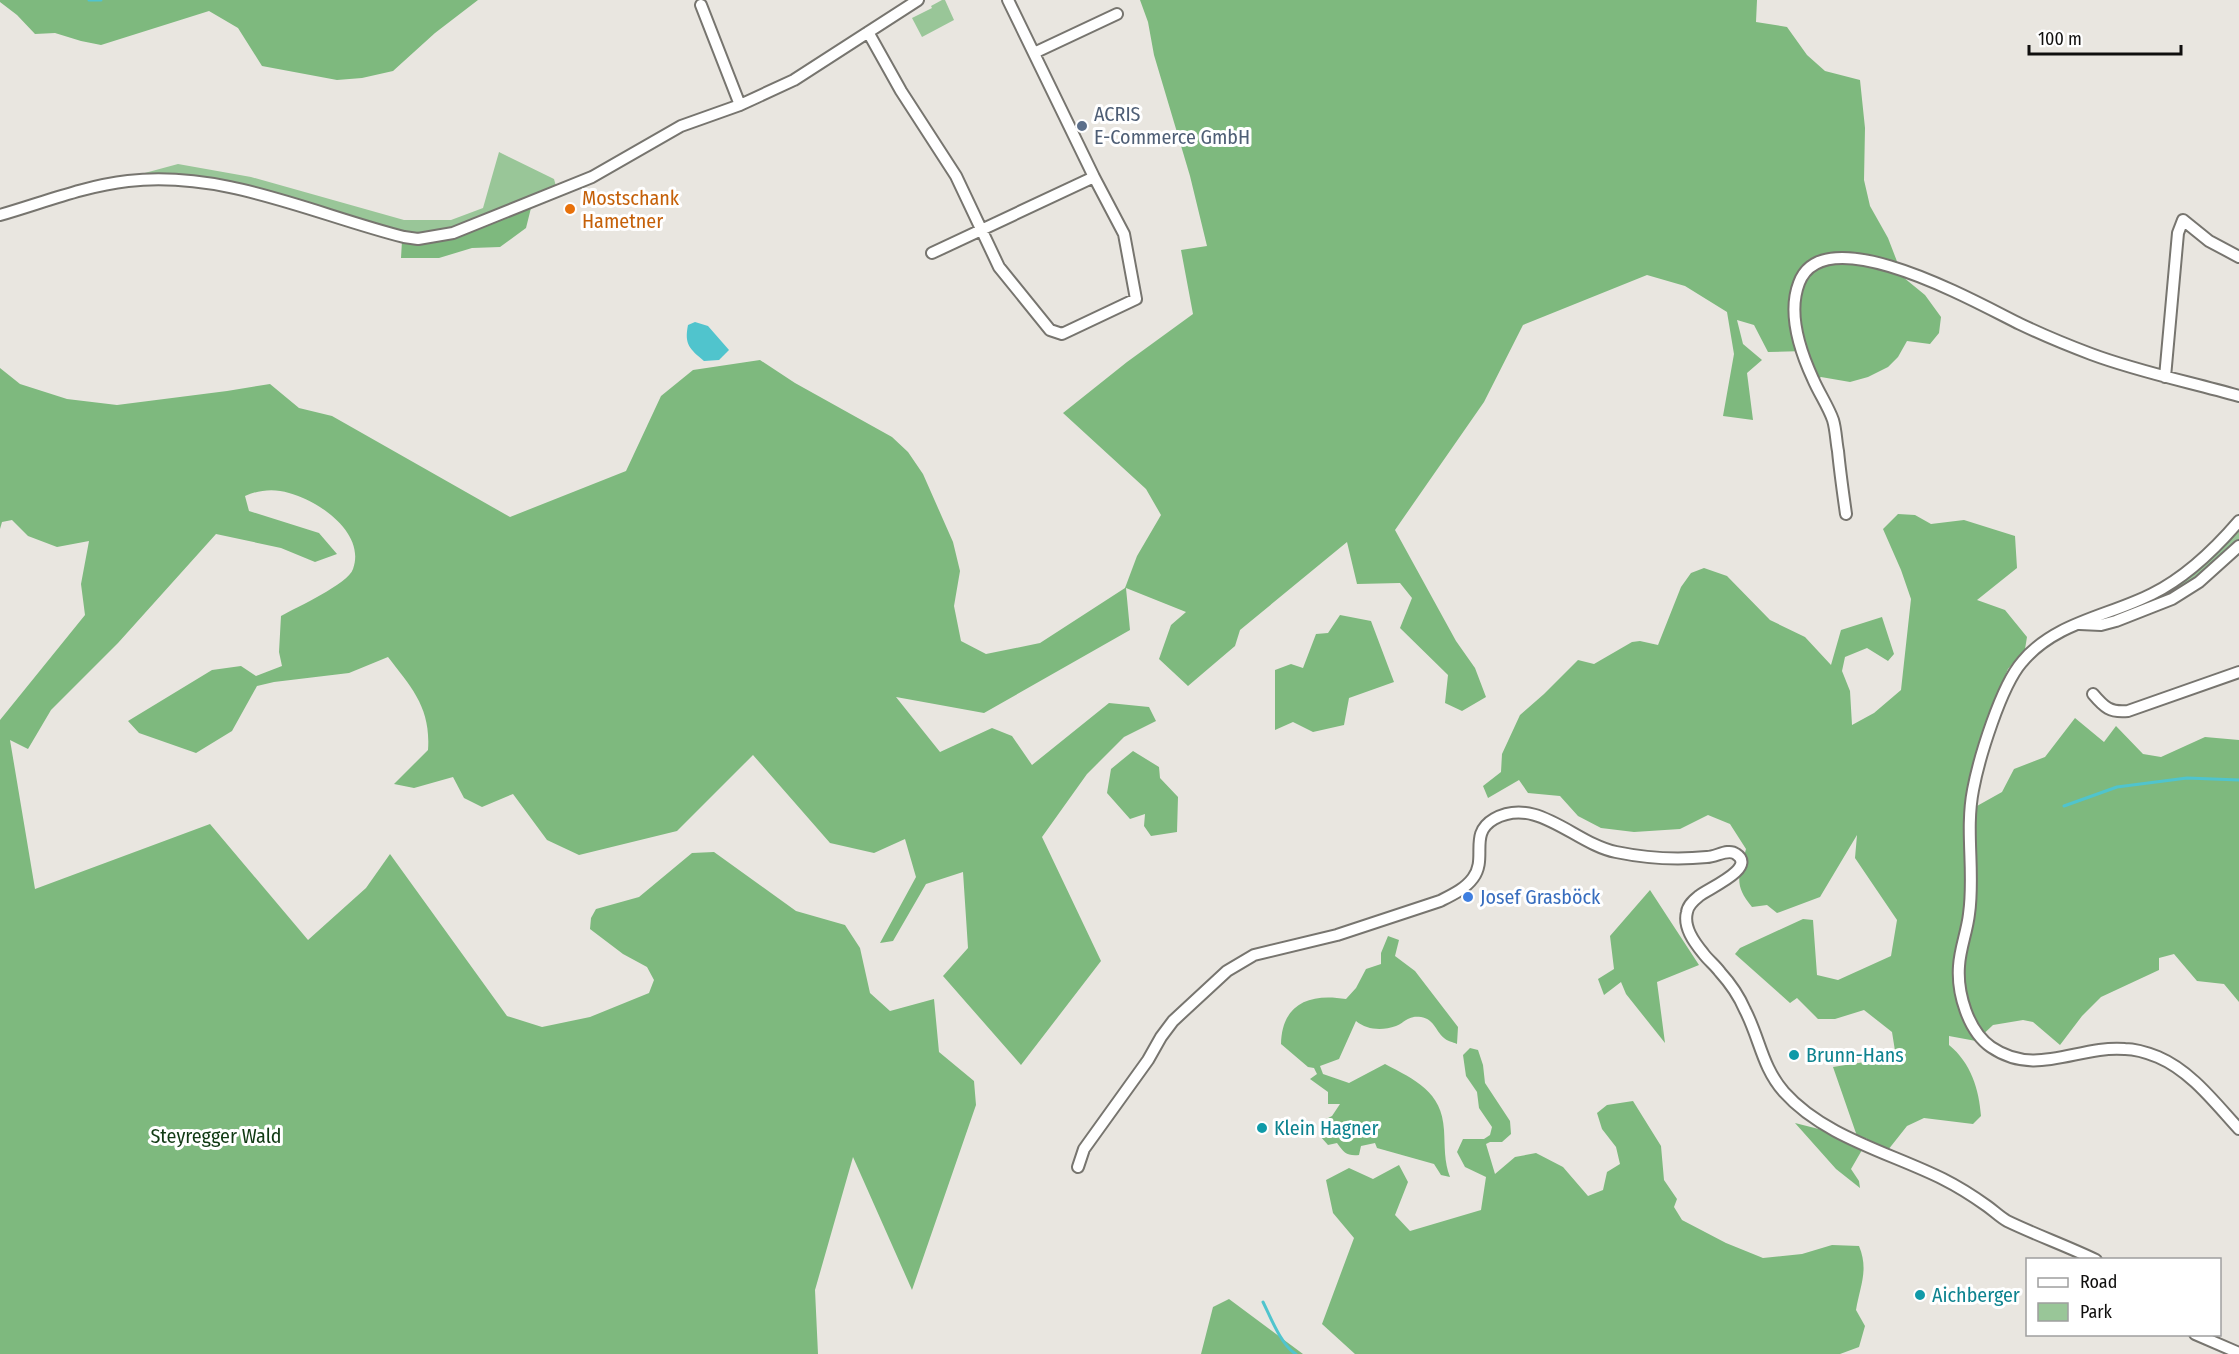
<svg xmlns="http://www.w3.org/2000/svg" width="2239" height="1354" viewBox="0 0 2239 1354" font-family="'Fira Sans Condensed',sans-serif">
	<style>
		.green { fill: #99c698 }
		.forest { fill: #7eb97e }
		.water { fill: #50c4cd }
		.lines { fill: none; stroke-linecap: round; stroke-linejoin: round }
		.stream { stroke: #50c4cd; stroke-width: 3 }
		.minor-casing { stroke: #77756f; stroke-width: 14 }
		.minor { stroke: #fff; stroke-width: 10 }
		.service-dot { fill: #5c6f8a; stroke: #fff; stroke-width: 2 }
		.food-dot { fill: #e8710a; stroke: #fff; stroke-width: 2 }
		.shop-dot { fill: #3f7fe0; stroke: #fff; stroke-width: 2 }
		.culture-dot { fill: #0f9aa8; stroke: #fff; stroke-width: 2 }
		.labels { text-anchor: middle; stroke-width: 6; stroke-linejoin: round; paint-order: stroke }
		.service-label { font-size: 20px; fill: #4e5e75; stroke: #fff; text-anchor: start }
		.food-label { font-size: 20px; fill: #c56008; stroke: #fff; text-anchor: start }
		.shop-label { font-size: 20px; fill: #366cbe; stroke: #fff; text-anchor: start }
		.culture-label { font-size: 20px; fill: #0d838f; stroke: #fff; text-anchor: start }
		.park-label { font-size: 20px; fill: #103a13; stroke: #fff }
	</style>
	<rect width="100%" height="100%" fill="#e9e6e0"/>
	<path class="green" d="M 942,0 L 945,0 L 954,20 L 922,37 L 912,18 L 932,8 L 931,6 Z
		M 499,152 L 554,179 L 556,186 L 451,230 L 421,236 L 396,232 L 275,194 L 130,177 L 178,164 L 251,177 L 404,220 L 451,220 L 483,208 Z
		M 2239,527 L 2239,543 L 2197,582 L 2142,610 L 2086,623 L 2150,600 Z"/>
	<path class="forest" d="M 0,0 L 478,0 L 435,33 L 393,71 L 362,78 L 337,80 L 262,66 L 238,28 L 209,11 L 101,45 L 81,41 L 55,33 L 35,34 L 17,15 L 0,2 Z
		M 1140,0 L 1757,0 L 1756,22 L 1787,27 L 1807,55 L 1825,71 L 1860,80 L 1865,128 L 1864,180 L 1870,206 L 1888,238 L 1903,277 L 1925,295 L 1941,317 L 1939,333 L 1930,344 L 1907,341 L 1898,357 L 1888,367 L 1868,377 L 1850,382 L 1821,377 L 1817,380 L 1805,351 L 1768,352 L 1754,325 L 1737,320 L 1743,344 L 1762,360 L 1747,373 L 1753,420 L 1723,416 L 1734,354 L 1727,312 L 1685,286 L 1647,275 L 1523,325 L 1484,402 L 1395,530 L 1456,641 L 1475,668 L 1486,697 L 1462,711 L 1445,703 L 1448,675 L 1400,628 L 1412,598 L 1400,583 L 1357,584 L 1347,542 L 1240,630 L 1235,646 L 1188,686 L 1159,659 L 1171,625 L 1186,612 L 1126,588 L 1130,630 L 984,713 L 896,697 L 940,752 L 992,728 L 1012,736 L 1032,765 L 1109,703 L 1149,707 L 1156,721 L 1124,737 L 1087,774 L 1042,837 L 1101,961 L 1021,1065 L 943,976 L 968,948 L 963,872 L 926,884 L 893,941 L 880,943 L 916,877 L 905,839 L 874,853 L 830,843 L 753,755 L 677,831 L 579,855 L 547,840 L 513,794 L 482,807 L 464,798 L 453,777 L 414,788 L 394,784 L 428,750 C 431,708 412,688 388,657 L 349,673 L 274,682 L 257,686 L 232,731 L 196,753 L 139,733 L 128,721 L 212,670 L 241,666 L 256,676 L 282,666 L 279,652 L 281,616 C 297,607 348,584 353,569 C 366,533 319,501 289,493 C 274,488 258,490 245,496 L 249,511 L 319,533 L 337,554 L 315,562 L 281,548 L 216,534 L 118,643 L 51,710 L 28,749 L 10,740 L 35,889 L 210,824 L 308,940 L 366,888 L 390,854 L 507,1016 L 542,1027 L 590,1017 L 649,993 L 654,980 L 647,967 L 623,954 L 590,929 L 591,918 L 596,909 L 639,897 L 692,853 L 714,852 L 796,911 L 845,925 L 860,948 L 870,993 L 890,1011 L 934,999 L 939,1052 L 974,1081 L 976,1105 L 912,1290 L 853,1157 L 815,1290 L 818,1354 L 0,1354 L 0,720 L 85,615 L 81,584 L 89,541 L 57,547 L 28,536 L 12,520 L 2,522 L 0,529 L 0,368 L 20,384 L 67,399 L 117,405 L 227,391 L 270,384 L 299,408 L 332,416 L 510,517 L 626,471 L 661,396 L 693,370 L 760,360 L 795,383 L 892,437 L 908,452 L 923,474 L 953,542 L 960,571 L 954,606 L 961,641 L 986,654 L 1040,643 L 1125,588 L 1137,556 L 1161,515 L 1146,489 L 1063,413 L 1127,362 L 1193,314 L 1181,250 L 1207,246 L 1190,176 L 1154,55 L 1148,22 Z
		M 532,204 L 526,228 L 500,247 L 472,248 L 439,258 L 401,258 L 402,241 L 424,244 L 451,237 Z
		M 1898,514 L 1915,515 L 1931,524 L 1964,520 L 2015,536 L 2017,568 L 1977,600 L 2005,610 L 2027,637 L 2025,649 L 2008,669 L 2001,686 L 1971,787 L 1968,811 L 2002,792 L 2014,769 L 2045,757 L 2075,718 L 2104,742 L 2116,726 L 2143,754 L 2161,757 L 2205,737 L 2239,740 L 2239,1002 L 2224,984 L 2197,981 L 2174,954 L 2159,958 L 2159,970 L 2101,997 L 2082,1016 L 2060,1045 L 2033,1022 L 2023,1020 L 1993,1025 L 1976,1041 L 1949,1036 L 1949,1045 C 1971,1063 1979,1089 1981,1116 L 1973,1124 L 1924,1118 L 1907,1126 L 1888,1150 L 1875,1145 L 1866,1138 L 1858,1141 L 1862,1150 L 1851,1169 L 1859,1181 L 1860,1188 L 1836,1169 L 1795,1123 L 1858,1139 L 1833,1067 L 1896,1057 L 1892,1032 L 1864,1010 L 1835,1019 L 1818,1019 L 1797,998 L 1790,1003 L 1735,954 L 1740,948 L 1803,919 L 1813,920 L 1817,975 L 1838,980 L 1891,956 L 1897,920 L 1855,858 L 1857,835 L 1820,897 L 1777,913 L 1767,905 L 1752,907 C 1733,884 1739,876 1746,849 L 1730,824 L 1708,815 L 1680,829 L 1634,832 L 1601,828 L 1578,816 L 1560,796 L 1528,793 L 1519,780 L 1488,798 L 1483,786 L 1501,772 L 1502,754 L 1520,715 L 1544,694 L 1578,660 L 1594,664 L 1632,642 L 1640,641 L 1658,645 L 1681,587 L 1691,573 L 1704,568 L 1727,576 L 1770,620 L 1805,637 L 1831,665 L 1841,630 L 1882,617 L 1894,654 L 1888,661 L 1867,648 L 1845,657 L 1842,671 L 1850,691 L 1852,725 L 1874,713 L 1901,690 L 1911,599 L 1901,570 L 1883,529 Z
		M 1340,615 L 1371,621 L 1394,682 L 1349,698 L 1344,725 L 1313,732 L 1293,722 L 1275,730 L 1275,670 L 1291,664 L 1303,668 L 1316,634 L 1328,633 Z
		M 1133,751 L 1159,767 L 1160,778 L 1178,797 L 1177,832 L 1151,836 L 1144,826 L 1145,814 L 1130,819 L 1107,793 L 1111,769 Z
		M 1650,890 L 1699,965 L 1657,982 L 1665,1043 L 1626,994 L 1621,982 L 1604,995 L 1598,979 L 1614,969 L 1610,936 Z
		M 1388,936 L 1399,940 L 1395,956 L 1415,971 L 1458,1027 L 1457,1044 C 1453,1042 1447,1041 1444,1038 C 1435,1030 1434,1019 1421,1017 C 1409,1015 1405,1022 1396,1026 C 1382,1031 1367,1030 1356,1021 L 1339,1059 L 1320,1066 L 1323,1074 L 1349,1083 L 1385,1064 C 1415,1080 1442,1091 1444,1130 C 1445,1146 1444,1162 1450,1177 L 1441,1175 L 1434,1164 L 1377,1148 L 1375,1143 L 1361,1146 L 1359,1155 C 1347,1156 1344,1153 1337,1143 L 1328,1145 L 1320,1136 L 1322,1121 L 1332,1116 L 1340,1104 L 1328,1104 L 1328,1092 L 1310,1079 L 1317,1074 L 1314,1068 L 1308,1067 L 1281,1044 C 1282,1003 1310,993 1346,999 L 1356,988 L 1366,969 L 1381,964 L 1381,953 Z
		M 1470,1048 L 1478,1050 L 1483,1065 L 1485,1083 L 1510,1121 L 1511,1134 L 1502,1142 L 1490,1142 L 1486,1144 L 1495,1174 L 1515,1157 L 1536,1153 L 1563,1167 L 1588,1196 L 1603,1190 L 1607,1172 L 1620,1164 L 1616,1147 L 1602,1129 L 1597,1113 L 1607,1105 L 1633,1101 L 1661,1146 L 1664,1180 L 1677,1199 L 1674,1207 L 1682,1220 L 1726,1243 L 1763,1258 L 1802,1254 L 1832,1245 L 1859,1246 C 1869,1270 1860,1286 1856,1310 L 1865,1326 L 1859,1347 L 1840,1354 L 1355,1354 L 1322,1324 L 1354,1238 L 1333,1213 L 1326,1180 L 1349,1168 L 1373,1179 L 1399,1165 L 1408,1182 L 1395,1215 L 1410,1231 L 1481,1210 L 1486,1177 L 1465,1167 L 1457,1152 L 1463,1139 L 1484,1139 L 1490,1135 L 1492,1127 L 1479,1108 L 1477,1092 L 1466,1076 L 1463,1055 Z
		M 1229,1299 L 1303,1354 L 1201,1354 L 1213,1307 Z"/>
	<path class="water" d="M 695,322 L 708,326 L 729,350 L 719,360 L 704,361 C 690,349 684,345 688,325 Z"/>
	<g class="lines">
		<path class="stream" d="M 89,0 L 101,0
			M 2064,806 L 2117,787 L 2187,778 L 2239,780
			M 1263,1302 C 1270,1316 1282,1347 1296,1354"/>
		<defs>
			<path id="minor" d="M 701,5 L 740,105
				M 868,32 L 901,91 L 956,176 L 999,267 L 1050,330 L 1062,334 L 1136,299 L 1124,234 L 1094,177 L 1008,0
				M 1034,53 L 1117,14
				M 0,215 C 42,203 84,186 128,181 C 224,170 313,214 404,237 L 418,239 L 453,233 L 592,177 L 681,126 L 740,105 L 794,80 L 918,0
				M 932,253 L 1094,177
				M 2165,377 L 2178,233 L 2183,220 L 2209,241 L 2239,257
				M 1846,514 C 1843,493 1840,472 1838,451 C 1836,441 1836,430 1833,420 C 1828,406 1819,393 1813,379 C 1800,351 1787,314 1799,283 C 1824,215 1981,305 2020,324 C 2043,335 2067,345 2091,354 C 2139,372 2190,382 2239,396
				M 2239,521 C 2215,549 2186,577 2152,594 C 2109,616 2055,622 2022,662 C 2001,686 1979,758 1973,790 C 1965,831 1975,873 1969,914 C 1967,932 1960,948 1959,966 C 1957,993 1968,1031 1991,1047 C 2036,1078 2078,1045 2125,1049 C 2136,1049 2148,1053 2158,1057 C 2191,1071 2215,1103 2239,1129
				M 2080,624 L 2101,625 L 2116,621 L 2172,599 L 2199,582 L 2239,546
				M 2093,694 C 2104,707 2110,713 2128,711 L 2239,672
				M 1078,1167 L 1084,1149 L 1148,1060 L 1161,1037 L 1173,1021 L 1227,971 L 1254,955 L 1337,935 L 1440,901 C 1452,895 1465,889 1473,878 C 1488,858 1468,834 1494,819 C 1537,795 1575,844 1616,852 C 1645,858 1677,860 1707,857 C 1716,857 1728,848 1736,854 C 1758,868 1707,889 1699,896 C 1694,900 1688,905 1687,912 C 1683,927 1694,942 1703,953 C 1708,960 1715,965 1720,972 C 1730,983 1739,996 1745,1010 C 1760,1039 1762,1067 1784,1092 C 1824,1137 1891,1153 1943,1179 C 1959,1187 1973,1196 1987,1206 C 1994,1211 2000,1217 2007,1221 C 2036,1235 2067,1246 2096,1260
				M 2195,1334 L 2239,1353"/>
		</defs>
		<use href="#minor" class="minor-casing"/>
		<use href="#minor" class="minor"/>
	</g>
	<circle class="service-dot" cx="1082" cy="126" r="6"/>
	<circle class="food-dot" cx="570" cy="209" r="6"/>
	<circle class="shop-dot" cx="1468" cy="897" r="6"/>
	<g class="culture-dot">
		<circle cx="1794" cy="1055" r="6"/>
		<circle cx="1262" cy="1128" r="6"/>
		<circle cx="1920" cy="1295" r="6"/>
	</g>
	<g class="labels">
		<g class="service-label">
			<text x="1094" y="121">ACRIS<tspan x="1094" dy="23">E-Commerce GmbH</tspan></text>
		</g>
		<g class="food-label">
			<text x="582" y="205">Mostschank<tspan x="582" dy="23">Hametner</tspan></text>
		</g>
		<g class="shop-label">
			<text x="1480" y="904">Josef Grasböck</text>
		</g>
		<g class="culture-label">
			<text x="1806" y="1062">Brunn-Hans</text>
			<text x="1274" y="1135">Klein Hagner</text>
			<text x="1932" y="1302">Aichberger</text>
		</g>
		<g class="park-label">
			<text x="216" y="1143">Steyregger Wald</text>
		</g>
	</g>
	<rect x="2026" y="1258" width="195" height="78" fill="#ffffff" stroke="#9f9f9f" stroke-width="1.5"/>
	<rect x="2038" y="1278" width="30" height="9" fill="#ffffff" stroke="#9f9f9f" stroke-width="1.5"/>
	<text x="2080" y="1288" font-size="18" fill="#100f0e">Road</text>
	<rect x="2038" y="1303" width="30" height="18" fill="#99c698" stroke="#9f9f9f" stroke-width="1.5"/>
	<text x="2080" y="1318" font-size="18" fill="#100f0e">Park</text>
	<path d="M2029 45v9h152v-9" fill="none" stroke="#100f0e" stroke-width="3"/>
	<text x="2038" y="45" font-size="18" fill="#100f0e" stroke="#ffffff" stroke-width="4.5" paint-order="stroke">100 m</text>
</svg>
